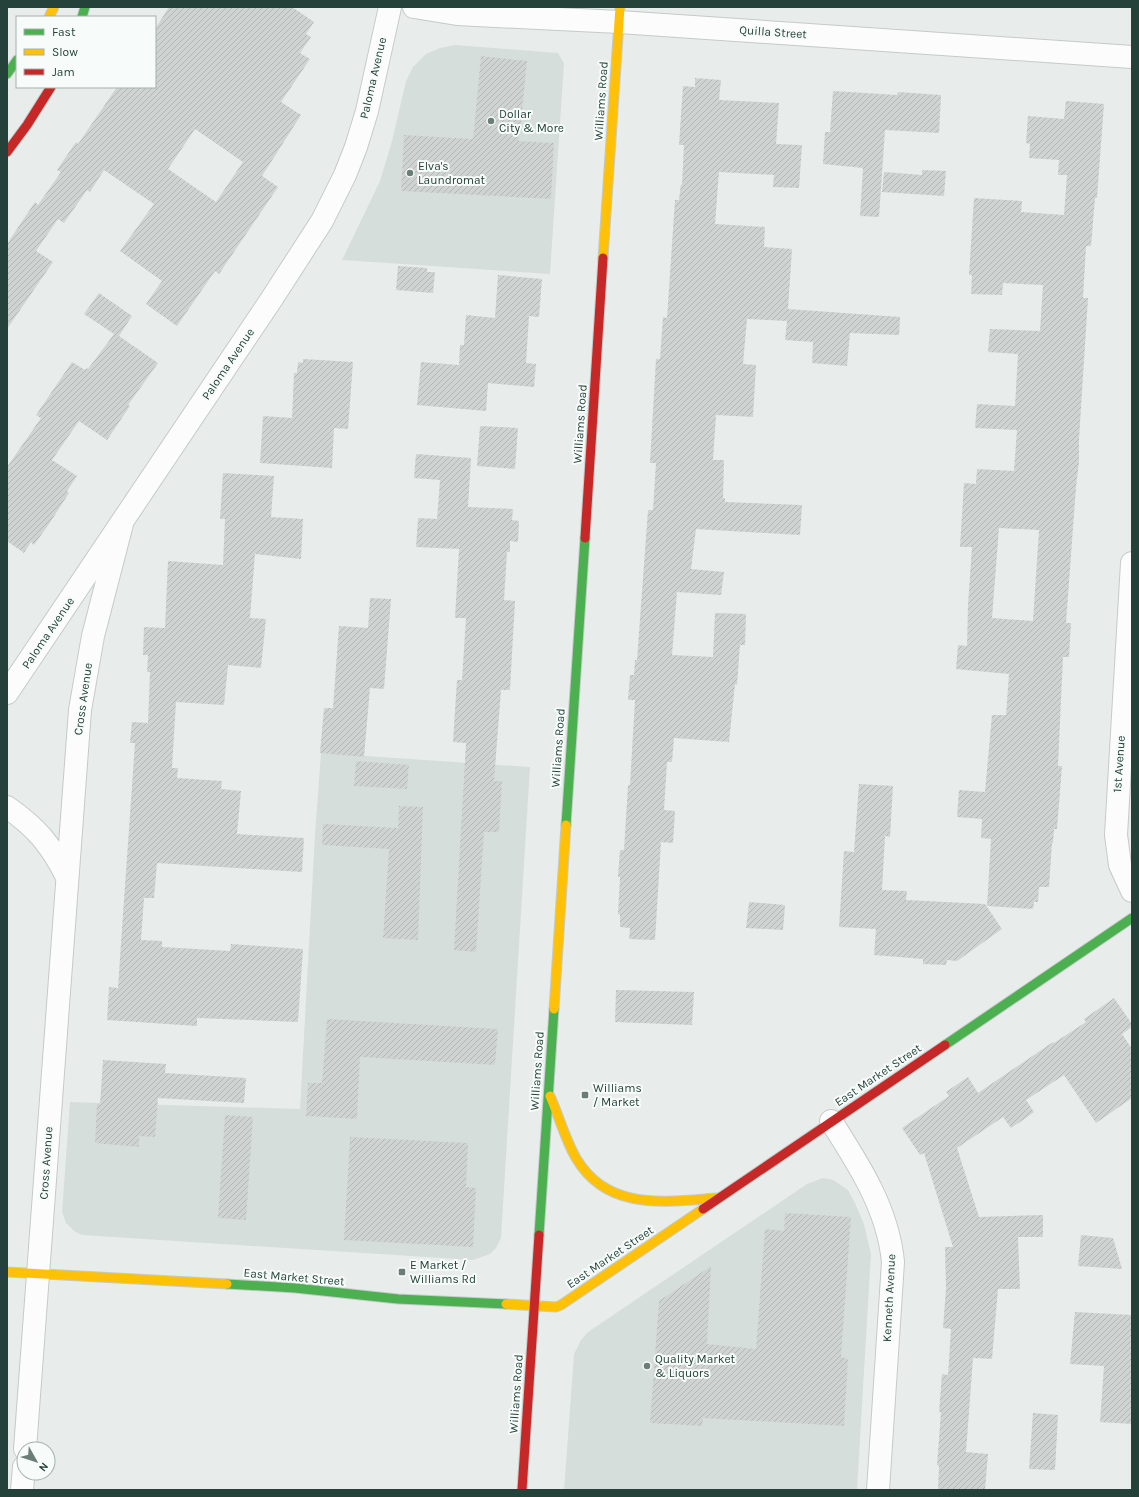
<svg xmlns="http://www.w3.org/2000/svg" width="1139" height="1497" viewBox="0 0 1139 1497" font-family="Karla,sans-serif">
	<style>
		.built { fill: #d6dedb }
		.building { fill: url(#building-hatch); fill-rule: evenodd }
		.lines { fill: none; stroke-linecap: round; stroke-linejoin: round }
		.street-casing { stroke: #c5cac8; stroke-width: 24 }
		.fast-casing { stroke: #c3cbc8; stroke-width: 11 }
		.slow-casing { stroke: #c3cbc8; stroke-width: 11 }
		.jam-casing { stroke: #c3cbc8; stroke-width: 11 }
		.street { stroke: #fcfcfc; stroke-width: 22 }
		.fast { stroke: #4caf50; stroke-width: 9 }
		.slow { stroke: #ffc107; stroke-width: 9 }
		.jam { stroke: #c62828; stroke-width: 9 }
		.poi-dot { fill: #697e78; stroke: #f7fbf9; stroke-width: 1.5 }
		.labels { text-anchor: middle; stroke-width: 4; stroke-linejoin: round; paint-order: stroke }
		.street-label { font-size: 12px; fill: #24423a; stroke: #f7fbf9 }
		.poi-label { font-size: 12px; fill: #24423a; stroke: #f7fbf9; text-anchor: start }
	</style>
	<defs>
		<pattern id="building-hatch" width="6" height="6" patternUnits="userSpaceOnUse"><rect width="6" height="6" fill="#cfd4d2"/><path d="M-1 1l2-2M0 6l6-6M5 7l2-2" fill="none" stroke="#b2b7b5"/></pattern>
	</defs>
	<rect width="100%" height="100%" fill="#e8edeb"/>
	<path class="built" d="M 455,45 L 558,53 L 564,63 L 550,274 L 342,260 L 380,181 L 392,141 L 406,81 L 413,67 L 426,54 L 440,48 Z
		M 321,753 L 530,767 L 501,1238 L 496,1248 L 490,1254 L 473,1260 L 82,1235 L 74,1231 L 66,1223 L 62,1212 L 70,1102 L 300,1109 L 315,834 Z
		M 823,1178 L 833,1180 L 848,1190 L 854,1201 L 864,1224 L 871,1254 L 857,1490 L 564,1490 L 574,1354 L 581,1340 L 588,1332 L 807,1184 Z"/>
	<path class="building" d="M 169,7 L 292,7 L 314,22 L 306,34 L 311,37 L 300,53 L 310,59 L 281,102 L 301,115 L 262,176 L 278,187 L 219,274 L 215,271 L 177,326 L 146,304 L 162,281 L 120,251 L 154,204 L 104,170 L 90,192 L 87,190 L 64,223 L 58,219 L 36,251 L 53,262 L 7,329 L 7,244 L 35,202 L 38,205 L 61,172 L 57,170 L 76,142 L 78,144 L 117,87 L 155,87 L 155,29 ZM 195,129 L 243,162 L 216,202 L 168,169 Z
		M 481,56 L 527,61 L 519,141 L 554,143 L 551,199 L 401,191 L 404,135 L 473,139 Z
		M 695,78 L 721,80 L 719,100 L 779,103 L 776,144 L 802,145 L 799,188 L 773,187 L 774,175 L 719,172 L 715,224 L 765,227 L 764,247 L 792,249 L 788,309 L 900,317 L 899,335 L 850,333 L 847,366 L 812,363 L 813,342 L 785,340 L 787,321 L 747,319 L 743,364 L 756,365 L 753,417 L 716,415 L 713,460 L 724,460 L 723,498 L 725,498 L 725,502 L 802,505 L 800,535 L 696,529 L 691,569 L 724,572 L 721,595 L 677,592 L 672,655 L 713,657 L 715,613 L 746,614 L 745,645 L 740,645 L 737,685 L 735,684 L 729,742 L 674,738 L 672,762 L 667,762 L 664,810 L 675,811 L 673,843 L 661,842 L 655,940 L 629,939 L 630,928 L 620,927 L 620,915 L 618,914 L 620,877 L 618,877 L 620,850 L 624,850 L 628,785 L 630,785 L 635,700 L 628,700 L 630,675 L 634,675 L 635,660 L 637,660 L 648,510 L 653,510 L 656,463 L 650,463 L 656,359 L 660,359 L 663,317 L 667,318 L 675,200 L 679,200 L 681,184 L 682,185 L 684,145 L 679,145 L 683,86 L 695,87 Z
		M 833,91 L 897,95 L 898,92 L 941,95 L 939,133 L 885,130 L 879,217 L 860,216 L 863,168 L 823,164 L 825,132 L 830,132 Z
		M 1066,101 L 1104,104 L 1097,198 L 1095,198 L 1091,246 L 1086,246 L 1083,298 L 1088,298 L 1079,439 L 1079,462 L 1076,487 L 1066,623 L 1071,623 L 1069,657 L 1063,657 L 1058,766 L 1062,766 L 1057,829 L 1054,829 L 1053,843 L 1052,843 L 1049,887 L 1039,887 L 1038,902 L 1034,902 L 1033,909 L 987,906 L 991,839 L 981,838 L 982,819 L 957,817 L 959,790 L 985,792 L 992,715 L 1006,715 L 1009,674 L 956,669 L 958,645 L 967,646 L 968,605 L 972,547 L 960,547 L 964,483 L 976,484 L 977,469 L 1014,471 L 1017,430 L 975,428 L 977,404 L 1015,406 L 1018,354 L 988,352 L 990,329 L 1040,331 L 1043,285 L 1003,283 L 1002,295 L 971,294 L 972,275 L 969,275 L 974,198 L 1022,201 L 1021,212 L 1064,215 L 1067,175 L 1058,175 L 1059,160 L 1029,158 L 1030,144 L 1026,143 L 1028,116 L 1064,119 ZM 999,528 L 1039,530 L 1033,621 L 992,618 Z
		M 922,170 L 946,171 L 944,196 L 882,192 L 884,172 L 922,175 Z
		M 398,266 L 427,268 L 427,272 L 435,272 L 433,293 L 396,290 Z
		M 498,275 L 542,279 L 539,317 L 529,316 L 526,363 L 536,364 L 534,387 L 488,383 L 486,411 L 417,405 L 421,362 L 459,365 L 460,345 L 464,345 L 466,315 L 495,318 Z
		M 99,293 L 132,316 L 119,336 L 158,363 L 128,405 L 130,406 L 107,440 L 79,421 L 52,460 L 77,476 L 67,491 L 69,493 L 49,524 L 34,545 L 31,542 L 24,553 L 7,541 L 7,467 L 41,418 L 36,415 L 72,362 L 85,370 L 86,368 L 88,369 L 114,334 L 84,314 Z
		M 303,359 L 353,362 L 348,429 L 334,428 L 332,468 L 260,463 L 263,416 L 292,418 L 294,373 L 297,373 L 298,362 L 303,363 Z
		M 480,426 L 518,428 L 515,469 L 477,466 Z
		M 416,454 L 471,458 L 468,507 L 513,509 L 512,520 L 519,521 L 518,542 L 510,541 L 510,552 L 507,552 L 504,600 L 515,601 L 510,690 L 501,690 L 494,781 L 502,781 L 499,832 L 484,832 L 476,952 L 454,950 L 466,743 L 453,742 L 457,680 L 462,680 L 466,618 L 455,618 L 459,549 L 416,547 L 418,518 L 437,519 L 440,480 L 414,478 Z
		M 223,473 L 274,476 L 271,517 L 303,519 L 301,559 L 255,554 L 250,618 L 266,619 L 261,668 L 228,665 L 224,705 L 176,702 L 172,768 L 178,768 L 177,778 L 222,781 L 221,789 L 241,791 L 237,834 L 304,838 L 302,872 L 157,863 L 154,898 L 144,898 L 141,940 L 162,941 L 162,947 L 230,951 L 231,944 L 303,949 L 298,1022 L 197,1018 L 197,1026 L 107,1020 L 109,987 L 118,988 L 121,943 L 135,743 L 130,743 L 132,722 L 148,723 L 150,672 L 147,672 L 148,655 L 143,655 L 144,627 L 165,628 L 168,561 L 223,565 L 225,519 L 220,519 Z
		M 370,598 L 391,599 L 384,689 L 370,688 L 364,757 L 320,753 L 324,708 L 333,708 L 339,626 L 368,628 Z
		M 356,761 L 409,765 L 407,789 L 354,786 Z
		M 859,784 L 893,786 L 890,837 L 885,836 L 882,890 L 907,891 L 906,900 L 985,904 L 1002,929 L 957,961 L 947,960 L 946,965 L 923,964 L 923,959 L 874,955 L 876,929 L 839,927 L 844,851 L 854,852 Z
		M 399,806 L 423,807 L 418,940 L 383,938 L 389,849 L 322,845 L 323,824 L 398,828 Z
		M 749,902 L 785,905 L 783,930 L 746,928 Z
		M 616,990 L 694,992 L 692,1025 L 615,1022 Z
		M 1114,998 L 1132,1024 L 1132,1027 L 1122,1034 L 1132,1049 L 1132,1098 L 1096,1123 L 1064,1075 L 1026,1100 L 1034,1112 L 1023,1120 L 1011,1128 L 1003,1117 L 957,1148 L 979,1217 L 1043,1215 L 1043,1237 L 1018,1237 L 1020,1289 L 998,1289 L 992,1359 L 973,1358 L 966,1452 L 988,1454 L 985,1490 L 938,1490 L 939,1466 L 937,1465 L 941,1412 L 939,1412 L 942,1374 L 948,1375 L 951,1329 L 943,1328 L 946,1289 L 945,1247 L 953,1247 L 924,1153 L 920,1155 L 902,1128 L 949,1096 L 946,1092 L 968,1077 L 978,1093 L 1053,1042 L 1054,1043 L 1086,1022 L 1084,1019 Z
		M 327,1019 L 498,1029 L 495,1065 L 360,1057 L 357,1119 L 306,1116 L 308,1083 L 322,1083 Z
		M 103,1060 L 166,1064 L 165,1073 L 246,1078 L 244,1103 L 158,1098 L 155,1137 L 139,1136 L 139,1147 L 95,1143 L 97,1104 L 100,1104 Z
		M 225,1115 L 253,1117 L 246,1220 L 218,1218 Z
		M 350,1137 L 468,1143 L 466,1187 L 476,1188 L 473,1247 L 344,1240 Z
		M 785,1213 L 851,1217 L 841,1357 L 848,1359 L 844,1426 L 703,1418 L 702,1426 L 650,1423 L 659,1301 L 711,1266 L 707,1344 L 756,1349 L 765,1229 L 784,1231 Z
		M 1081,1235 L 1113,1238 L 1122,1269 L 1078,1266 Z
		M 1075,1312 L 1132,1315 L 1132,1424 L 1100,1422 L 1104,1366 L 1070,1364 Z
		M 1033,1413 L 1058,1415 L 1055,1470 L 1029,1469 Z"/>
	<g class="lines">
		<defs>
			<path id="street" d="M 414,7 L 457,14 L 619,22 L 1132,57
				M 1132,563 L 1116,835 L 1120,865 L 1132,891
				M 7,693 L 271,300 L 322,221 L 345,175 L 356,147 L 367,111 L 390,7
				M 7,807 C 37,828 51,845 67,877
				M 831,1121 C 859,1165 888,1209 893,1262 L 878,1490
				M 25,1449 L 80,710 L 93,636 L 122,524
				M 22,1490 L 24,1467"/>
			<path id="fast" d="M 82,17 L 85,7
				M 7,74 L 17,60
				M 566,825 L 585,538
				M 945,1045 L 1132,918
				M 539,1235 L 554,1009
				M 227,1284 L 295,1288 L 398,1299 L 506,1304"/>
			<path id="slow" d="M 49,17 L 54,7
				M 603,258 L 620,7
				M 554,1009 L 566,825
				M 550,1096 C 559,1116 565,1139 576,1158 C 607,1211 664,1202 716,1198
				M 7,1272 L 227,1284
				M 506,1304 L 556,1307 L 561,1305 L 703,1209"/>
			<path id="jam" d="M 7,152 L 27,125 L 51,87
				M 585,538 L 603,258
				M 703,1209 L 945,1045
				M 522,1490 L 539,1235"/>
		</defs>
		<use href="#street" class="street-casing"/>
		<use href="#fast" class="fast-casing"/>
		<use href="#slow" class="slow-casing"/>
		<use href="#jam" class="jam-casing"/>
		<use href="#street" class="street"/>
		<use href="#fast" class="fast"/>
		<use href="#slow" class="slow"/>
		<use href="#jam" class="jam"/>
	</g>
	<g class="poi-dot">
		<circle cx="491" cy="121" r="4"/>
		<circle cx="410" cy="173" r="4"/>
		<rect x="581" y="1091" width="8" height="8" rx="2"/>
		<rect x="398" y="1268" width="8" height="8" rx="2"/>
		<circle cx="647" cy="1366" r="4"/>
	</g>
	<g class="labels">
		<g class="street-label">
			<text transform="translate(773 32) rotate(4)" y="4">Quilla Street</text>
			<text transform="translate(373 78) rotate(-77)" y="4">Paloma Avenue</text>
			<text transform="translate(601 101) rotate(-86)" y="4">Williams Road</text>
			<text transform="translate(228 364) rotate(-56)" y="4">Paloma Avenue</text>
			<text transform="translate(580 424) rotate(-86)" y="4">Williams Road</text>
			<text transform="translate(48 633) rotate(-56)" y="4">Paloma Avenue</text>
			<text transform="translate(83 699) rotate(-82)" y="4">Cross Avenue</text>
			<text transform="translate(558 748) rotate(-86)" y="4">Williams Road</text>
			<text transform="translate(1119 764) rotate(-86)" y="4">1st Avenue</text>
			<text transform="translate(537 1071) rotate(-86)" y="4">Williams Road</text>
			<text transform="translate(878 1075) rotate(-34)" y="4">East Market Street</text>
			<text transform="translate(46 1163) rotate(-86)" y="4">Cross Avenue</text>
			<text transform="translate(610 1257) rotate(-34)" y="4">East Market Street</text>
			<text transform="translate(294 1277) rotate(5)" y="4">East Market Street</text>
			<text transform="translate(889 1298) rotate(-87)" y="4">Kenneth Avenue</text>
			<text transform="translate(516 1394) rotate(-86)" y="4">Williams Road</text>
		</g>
		<g class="poi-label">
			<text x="499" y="118">Dollar<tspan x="499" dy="14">City &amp; More</tspan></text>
			<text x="418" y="170">Elva's<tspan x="418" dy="14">Laundromat</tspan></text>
			<text x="593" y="1092">Williams<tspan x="593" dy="14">/ Market</tspan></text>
			<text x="410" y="1269">E Market /<tspan x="410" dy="14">Williams Rd</tspan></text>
			<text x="655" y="1363">Quality Market<tspan x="655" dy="14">&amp; Liquors</tspan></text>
		</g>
	</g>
	<rect width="1139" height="1497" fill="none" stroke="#24423a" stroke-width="16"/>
	<rect x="16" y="16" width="140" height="72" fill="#f7fbf9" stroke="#a3b1ad"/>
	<rect x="24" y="29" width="20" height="6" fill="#4caf50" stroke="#a3b1ad"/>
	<text x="52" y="36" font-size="12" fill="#24423a">Fast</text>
	<rect x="24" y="49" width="20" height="6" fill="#ffc107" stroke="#a3b1ad"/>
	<text x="52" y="56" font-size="12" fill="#24423a">Slow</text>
	<rect x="24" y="69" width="20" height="6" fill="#c62828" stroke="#a3b1ad"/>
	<text x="52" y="76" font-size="12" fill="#24423a">Jam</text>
	<g transform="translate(36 1461) rotate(129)"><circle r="19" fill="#f7fbf9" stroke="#a3b1ad"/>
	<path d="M0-3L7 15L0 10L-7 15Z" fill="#697e78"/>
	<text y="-6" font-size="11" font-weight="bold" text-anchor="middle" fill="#24423a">N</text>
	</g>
</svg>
